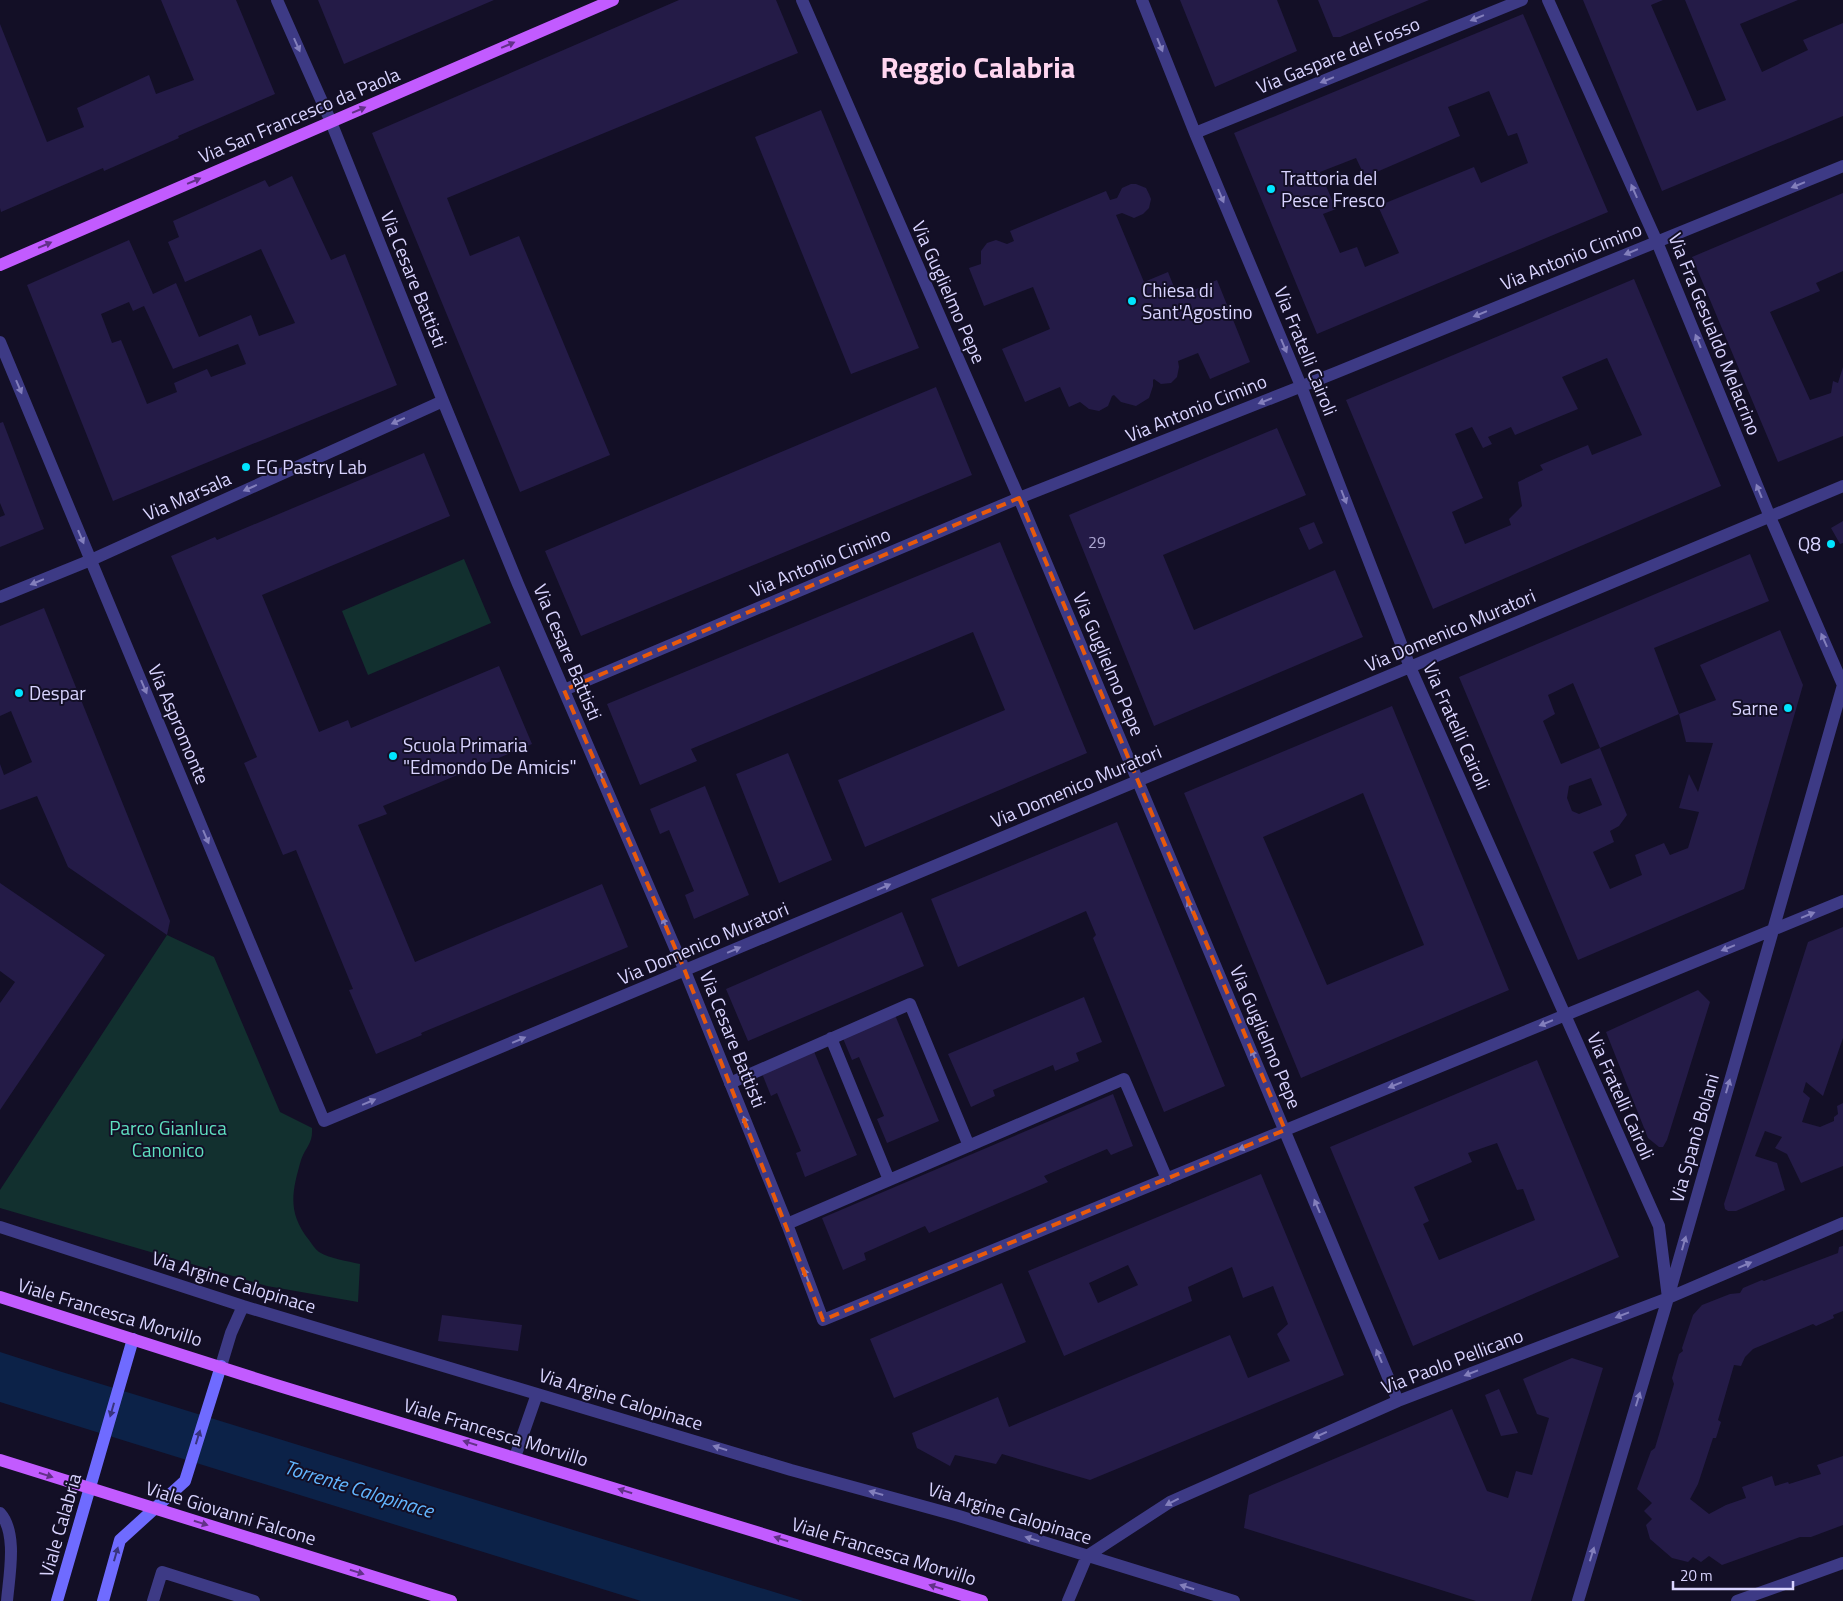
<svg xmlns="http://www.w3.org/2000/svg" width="1843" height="1601" viewBox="0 0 1843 1601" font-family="'Titillium Web',sans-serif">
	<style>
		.green { fill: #12302f }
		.water { fill: #0c2248 }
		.building { fill: #241b47; fill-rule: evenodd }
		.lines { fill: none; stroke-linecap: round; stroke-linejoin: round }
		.lane { stroke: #3d3a85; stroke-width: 12 }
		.street { stroke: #3d3a85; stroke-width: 12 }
		.secondary { stroke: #6f6bff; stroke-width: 12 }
		.primary { stroke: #c25bff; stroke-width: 12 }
		.oneway { fill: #837fbc }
		.oneway2 { fill: #623188 }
		.oneway3 { fill: #38347d }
		.marked { fill: none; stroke: #e8590c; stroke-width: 4; stroke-dasharray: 10 6; stroke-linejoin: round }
		.poi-dot { fill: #00e5ff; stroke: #130f26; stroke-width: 2 }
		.labels { text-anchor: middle; stroke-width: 4; stroke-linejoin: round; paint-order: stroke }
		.number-label { font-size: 16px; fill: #aca6d1 }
		.street-label { font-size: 19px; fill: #d9d4ff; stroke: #130f26 }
		.poi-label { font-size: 19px; fill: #d9d4ff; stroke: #130f26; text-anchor: start }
		.park-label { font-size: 19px; fill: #5fe0c0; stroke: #130f26 }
		.water-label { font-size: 20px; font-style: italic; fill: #62b6ff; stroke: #130f26 }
		.town-label { font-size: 29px; font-weight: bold; fill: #ffd6f0; stroke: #130f26 }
	</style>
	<rect width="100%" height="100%" fill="#130f26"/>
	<path class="green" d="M 464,559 L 491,623 L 368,675 L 342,611 Z
		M 167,935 L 214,957 L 280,1112 L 312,1128 C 313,1144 306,1146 301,1160 C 292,1192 287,1212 309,1240 C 312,1244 315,1249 319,1252 C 331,1259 347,1261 360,1264 L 358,1302 L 267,1286 L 0,1208 L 0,1190 Z"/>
	<path class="water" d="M 0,1352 L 62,1372 L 803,1601 L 641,1601 L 0,1402 Z"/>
	<path class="building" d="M 161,0 L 236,0 L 275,94 L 178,136 L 179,138 L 104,171 L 103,168 L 1,212 L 0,208 L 0,24 L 47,142 L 84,127 L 77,108 L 149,75 L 156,94 L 194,80 Z
		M 318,0 L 494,0 L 344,64 Z
		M 679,0 L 776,0 L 798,53 L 447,198 L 470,256 L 519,236 L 610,455 L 520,492 L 372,133 Z
		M 1180,0 L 1277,0 L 1297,51 L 1215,87 Z
		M 1318,0 L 1429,0 L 1340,37 L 1333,37 Z
		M 1583,0 L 1663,0 L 1651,5 L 1697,111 L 1726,100 L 1685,0 L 1798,0 L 1740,24 L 1762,72 L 1808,50 L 1803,40 L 1843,23 L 1843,116 L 1662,191 Z
		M 1523,14 L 1608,212 L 1317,334 L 1234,133 ZM 1489,91 L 1508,136 L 1517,133 L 1528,163 L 1481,183 L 1474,167 L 1378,206 L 1399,253 L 1365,267 L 1357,247 L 1340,253 L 1323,214 L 1336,209 L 1320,172 L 1356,158 L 1365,177 L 1460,136 L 1448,107 Z
		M 821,110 L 919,348 L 851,374 L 755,137 Z
		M 292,176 L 331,260 L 345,254 L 397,385 L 113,501 L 27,285 L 129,240 L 153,294 L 176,283 L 199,337 L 251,315 L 259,336 L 295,323 L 261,249 L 185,282 L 168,242 L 179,237 L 173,221 L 265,180 L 269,187 ZM 129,302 L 133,311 L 144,306 L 173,369 L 238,344 L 246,364 L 211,377 L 207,369 L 174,383 L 177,392 L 147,404 L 121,340 L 112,343 L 101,314 Z
		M 1136,184 L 1146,188 L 1149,194 L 1151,199 L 1149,208 L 1143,214 L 1134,218 L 1122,213 L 1116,215 L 1144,282 L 1168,272 L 1178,297 L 1217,280 L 1250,362 L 1210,379 L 1198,353 L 1178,361 L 1179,367 L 1177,377 L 1171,383 L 1161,384 L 1154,379 L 1153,380 L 1153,386 L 1149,398 L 1136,406 L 1121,402 L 1114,395 L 1112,396 L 1108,406 L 1099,411 L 1089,409 L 1080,402 L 1069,407 L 1060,387 L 1025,402 L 1002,349 L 1050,329 L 1033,287 L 984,306 L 969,268 L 981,264 L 981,251 L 987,243 L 996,240 L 1007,244 L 1014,241 L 1010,231 L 1106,191 L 1110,200 L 1117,198 L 1122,188 L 1131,184 Z
		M 1843,193 L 1843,271 L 1816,283 L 1820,291 L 1770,312 L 1810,400 L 1831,393 L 1833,381 L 1838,383 L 1843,367 L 1843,436 L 1778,462 L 1692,257 Z
		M 1634,279 L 1721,486 L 1433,609 L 1346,400 ZM 1607,358 L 1642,435 L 1592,455 L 1588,445 L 1540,465 L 1543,470 L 1518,482 L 1522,506 L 1509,519 L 1511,525 L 1465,544 L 1452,512 L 1483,498 L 1455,434 L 1472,427 L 1483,448 L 1492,444 L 1488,437 L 1511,427 L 1515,435 L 1578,409 L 1562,377 Z
		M 936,387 L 972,475 L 581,636 L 545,551 Z
		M 3,422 L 44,529 L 0,547 L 0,517 L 5,515 L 0,503 L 0,423 Z
		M 1277,428 L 1306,495 L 1163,555 L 1194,630 L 1335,570 L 1363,637 L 1154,726 L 1069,515 Z
		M 424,453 L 450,516 L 262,595 L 319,732 L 348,720 L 351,728 L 499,666 L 532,744 L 383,806 L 387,814 L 358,825 L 415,962 L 602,884 L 628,947 L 421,1033 L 422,1035 L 376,1054 L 349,990 L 353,989 L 296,850 L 283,855 L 244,763 L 257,757 L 171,556 L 215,537 L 217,540 Z
		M 1843,521 L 1843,543 L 1840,544 L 1831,528 Z
		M 1314,522 L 1323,543 L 1309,550 L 1299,528 Z
		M 1000,542 L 1087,753 L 865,847 L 838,780 L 1005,710 L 973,632 L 691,749 L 697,761 L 640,785 L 607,704 Z
		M 1750,554 L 1769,601 L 1654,648 L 1679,714 L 1600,748 L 1573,683 L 1548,695 L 1555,714 L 1543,721 L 1561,764 L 1600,748 L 1627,815 L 1619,826 L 1610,831 L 1614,842 L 1593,852 L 1610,889 L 1642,875 L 1635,855 L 1664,843 L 1670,855 L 1688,848 L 1699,812 L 1679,808 L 1689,774 L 1698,792 L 1713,743 L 1686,742 L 1679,714 L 1716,700 L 1700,665 L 1780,630 L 1803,685 L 1744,889 L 1578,960 L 1459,677 ZM 1591,778 L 1602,805 L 1579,814 L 1572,811 L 1567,798 L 1569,786 Z
		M 44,608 L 170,921 L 167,935 L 68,867 L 37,796 L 0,810 L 0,764 L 4,775 L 32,762 L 11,711 L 0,716 L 0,626 Z
		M 1392,706 L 1509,990 L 1301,1078 L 1184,793 ZM 1363,793 L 1424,945 L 1327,985 L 1263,837 Z
		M 788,753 L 832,860 L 779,883 L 736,774 Z
		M 705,786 L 749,895 L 694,919 L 685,895 L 694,891 L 669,830 L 660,834 L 650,809 Z
		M 1117,822 L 1225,1086 L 1164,1112 L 1093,938 L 1096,935 L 1086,911 L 958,967 L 931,899 Z
		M 0,883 L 105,955 L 0,1110 L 0,1003 L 15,982 L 0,971 Z
		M 902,912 L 924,966 L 748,1041 L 726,989 Z
		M 1843,927 L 1843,1038 L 1823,1096 L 1806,1082 L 1803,1092 L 1810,1098 L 1802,1122 L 1820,1127 L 1834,1121 L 1834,1117 L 1838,1114 L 1837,1106 L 1843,1103 L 1843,1166 L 1801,1183 L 1787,1154 L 1775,1148 L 1782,1137 L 1765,1131 L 1755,1156 L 1777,1163 L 1785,1190 L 1736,1211 L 1728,1211 L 1725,1209 L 1724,1204 L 1808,942 Z
		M 1698,990 L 1710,1002 L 1667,1140 L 1663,1147 L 1659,1147 L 1648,1138 L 1606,1032 Z
		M 1084,997 L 1102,1042 L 1076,1053 L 1079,1061 L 1055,1071 L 1053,1065 L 993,1090 L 995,1096 L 971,1107 L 948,1054 Z
		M 895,1015 L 939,1121 L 887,1143 L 877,1119 L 884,1116 L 859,1057 L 852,1060 L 842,1036 Z
		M 813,1049 L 857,1155 L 805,1177 L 796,1153 L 801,1151 L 777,1093 L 771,1096 L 761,1071 Z
		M 1537,1060 L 1619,1257 L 1413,1346 L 1330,1147 ZM 1497,1143 L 1517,1190 L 1523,1189 L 1535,1220 L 1439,1260 L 1423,1224 L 1429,1221 L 1414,1187 L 1472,1162 L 1468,1153 Z
		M 1113,1094 L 1133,1146 L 1111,1155 L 1107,1149 L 1044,1176 L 1048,1182 L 929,1233 L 925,1226 L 864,1253 L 866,1260 L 843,1270 L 822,1218 Z
		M 1261,1174 L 1344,1375 L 1090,1480 L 1002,1454 L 996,1464 L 955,1455 L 950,1466 L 917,1448 L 912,1433 L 998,1397 L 1009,1427 L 1230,1335 L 1248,1378 L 1290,1361 L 1277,1334 L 1288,1324 L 1273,1286 L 1243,1298 L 1232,1267 L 1188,1287 L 1192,1301 L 1064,1356 L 1028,1271 ZM 1128,1265 L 1138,1285 L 1098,1303 L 1089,1283 Z
		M 1843,1246 L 1843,1311 L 1833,1315 L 1834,1318 L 1816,1326 L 1813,1324 L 1753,1349 L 1745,1357 L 1741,1366 L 1734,1365 L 1718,1420 L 1721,1422 L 1716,1438 L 1713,1438 L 1698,1484 L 1690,1499 L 1709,1514 L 1726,1505 L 1746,1498 L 1742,1487 L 1772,1476 L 1775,1486 L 1788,1482 L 1789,1484 L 1821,1474 L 1817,1465 L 1843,1456 L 1843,1525 L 1811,1537 L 1800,1537 L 1722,1565 L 1709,1556 L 1701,1562 L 1693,1557 L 1688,1562 L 1672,1558 L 1650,1539 L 1646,1525 L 1652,1519 L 1644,1511 L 1652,1503 L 1637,1489 L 1651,1451 L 1655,1448 L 1674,1384 L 1672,1378 L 1679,1354 L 1683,1351 L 1682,1348 L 1693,1315 L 1702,1305 L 1730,1294 L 1740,1293 L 1743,1288 L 1762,1280 L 1764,1281 L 1838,1253 L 1839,1247 Z
		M 1002,1283 L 1026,1342 L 894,1398 L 870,1339 Z
		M 442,1315 L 522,1325 L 518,1351 L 438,1341 Z
		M 1572,1358 L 1603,1368 L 1531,1601 L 1476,1601 L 1244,1528 L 1249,1495 L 1452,1409 L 1487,1491 L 1508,1498 L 1516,1471 L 1532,1475 L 1549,1418 L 1537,1414 L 1523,1379 Z
		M 1499,1389 L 1518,1433 L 1501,1436 L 1485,1395 Z"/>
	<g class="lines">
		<path class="lane" d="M 831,1038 L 889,1180
			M 730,1083 L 910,1004 L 969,1146
			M 787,1224 L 1124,1079 L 1167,1179"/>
		<path class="street" d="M 277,0 L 331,122 L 443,401 L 518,584 L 685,971 L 787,1224 L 823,1320 L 1843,901
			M 802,0 L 1019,498 L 1398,1401
			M 1142,0 L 1195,133 L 1301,386 L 1410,667 L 1659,1226 L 1668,1298
			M 1548,0 L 1657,242 L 1770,517 L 1843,685
			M 1195,133 L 1522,0
			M 0,342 L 324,1121 L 1843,486
			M 0,597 L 91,560 L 443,401
			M 564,690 L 1019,498 L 1335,373 L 1843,166
			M 0,1227 L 243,1306 L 791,1470 L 959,1516 L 1234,1601
			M 221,1366 L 231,1333 L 243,1306
			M 515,1457 L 537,1394
			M 0,1513 C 18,1533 9,1576 7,1601
			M 153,1601 L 162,1572 L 254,1601
			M 1068,1601 L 1087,1556 L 1170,1502 L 1398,1401 L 1668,1298 L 1843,1223
			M 1578,1601 L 1668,1298 L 1843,685
			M 1737,1601 L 1843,1563"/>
		<path class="secondary" d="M 57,1601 L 133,1339
			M 103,1601 L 120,1540 L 185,1481 L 221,1366"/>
		<path class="primary" d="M 0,265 L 613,0
			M 0,1297 L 276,1385 L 982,1601
			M 0,1460 L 451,1601"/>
	</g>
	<defs><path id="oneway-solid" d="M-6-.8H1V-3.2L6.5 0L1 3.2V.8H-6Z" transform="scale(1.25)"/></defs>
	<g class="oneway">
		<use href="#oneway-solid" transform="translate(1477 18) rotate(158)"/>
		<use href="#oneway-solid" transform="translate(297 45) rotate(66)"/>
		<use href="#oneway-solid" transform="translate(1160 45) rotate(68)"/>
		<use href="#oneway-solid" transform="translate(1327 80) rotate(158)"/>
		<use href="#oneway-solid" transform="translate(1798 185) rotate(158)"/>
		<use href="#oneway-solid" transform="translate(1634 191) rotate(-114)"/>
		<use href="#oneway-solid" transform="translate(1221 196) rotate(67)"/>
		<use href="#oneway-solid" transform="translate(1631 252) rotate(158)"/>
		<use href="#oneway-solid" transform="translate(1480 314) rotate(158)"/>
		<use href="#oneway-solid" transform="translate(1698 341) rotate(-112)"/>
		<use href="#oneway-solid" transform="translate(1284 346) rotate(67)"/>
		<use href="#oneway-solid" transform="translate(19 387) rotate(67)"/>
		<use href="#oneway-solid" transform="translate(1265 401) rotate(158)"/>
		<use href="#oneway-solid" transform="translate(398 421) rotate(156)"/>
		<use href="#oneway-solid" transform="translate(250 488) rotate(156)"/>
		<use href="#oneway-solid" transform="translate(1759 491) rotate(-112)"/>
		<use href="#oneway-solid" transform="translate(1344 497) rotate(69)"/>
		<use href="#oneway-solid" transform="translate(81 537) rotate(67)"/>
		<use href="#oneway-solid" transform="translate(37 582) rotate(158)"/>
		<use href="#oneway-solid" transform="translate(1824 640) rotate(-114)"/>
		<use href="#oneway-solid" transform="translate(144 687) rotate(67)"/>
		<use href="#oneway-solid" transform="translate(601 775) rotate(-113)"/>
		<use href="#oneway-solid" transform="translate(206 837) rotate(67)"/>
		<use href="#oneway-solid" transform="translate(884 887) rotate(-23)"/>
		<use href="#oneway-solid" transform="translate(1190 907) rotate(-113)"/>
		<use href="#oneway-solid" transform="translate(1808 915) rotate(-22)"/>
		<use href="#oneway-solid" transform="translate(665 924) rotate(-113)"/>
		<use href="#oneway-solid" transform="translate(1728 948) rotate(158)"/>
		<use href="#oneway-solid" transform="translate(734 950) rotate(-23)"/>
		<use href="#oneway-solid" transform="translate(1546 1023) rotate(158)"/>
		<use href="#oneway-solid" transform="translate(519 1040) rotate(-23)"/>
		<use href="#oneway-solid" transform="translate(1254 1056) rotate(-113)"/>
		<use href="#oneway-solid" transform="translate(1395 1085) rotate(158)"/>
		<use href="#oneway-solid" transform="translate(1728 1086) rotate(-74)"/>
		<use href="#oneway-solid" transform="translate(369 1102) rotate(-23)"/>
		<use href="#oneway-solid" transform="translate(746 1123) rotate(-112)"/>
		<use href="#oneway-solid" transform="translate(1245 1147) rotate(158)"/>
		<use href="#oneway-solid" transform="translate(1317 1206) rotate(-113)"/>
		<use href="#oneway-solid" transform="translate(1684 1243) rotate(-74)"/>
		<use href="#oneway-solid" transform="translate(1745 1265) rotate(-23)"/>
		<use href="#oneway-solid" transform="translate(806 1275) rotate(-111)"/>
		<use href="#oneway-solid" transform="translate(1622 1315) rotate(159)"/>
		<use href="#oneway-solid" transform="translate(1379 1356) rotate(-113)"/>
		<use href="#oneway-solid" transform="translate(1471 1373) rotate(159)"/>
		<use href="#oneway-solid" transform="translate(1638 1399) rotate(-73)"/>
		<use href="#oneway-solid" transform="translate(1320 1435) rotate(156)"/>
		<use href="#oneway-solid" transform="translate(720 1448) rotate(-163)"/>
		<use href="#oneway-solid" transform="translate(876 1493) rotate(-164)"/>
		<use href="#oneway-solid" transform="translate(1172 1502) rotate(153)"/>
		<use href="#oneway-solid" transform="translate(1032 1539) rotate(-163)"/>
		<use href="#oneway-solid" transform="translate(1592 1554) rotate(-73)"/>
		<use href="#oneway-solid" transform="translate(1187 1587) rotate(-163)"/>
	</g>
	<g class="oneway2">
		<use href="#oneway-solid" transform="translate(508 45) rotate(-23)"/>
		<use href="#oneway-solid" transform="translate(359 110) rotate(-23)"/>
		<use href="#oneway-solid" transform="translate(194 181) rotate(-23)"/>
		<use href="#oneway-solid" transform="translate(45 245) rotate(-23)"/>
		<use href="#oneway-solid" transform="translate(470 1443) rotate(-163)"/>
		<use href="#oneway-solid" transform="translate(46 1475) rotate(18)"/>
		<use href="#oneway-solid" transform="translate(625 1491) rotate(-163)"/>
		<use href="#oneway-solid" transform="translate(201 1523) rotate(17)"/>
		<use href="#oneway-solid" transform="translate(781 1539) rotate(-163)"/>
		<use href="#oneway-solid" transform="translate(357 1572) rotate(17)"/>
		<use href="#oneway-solid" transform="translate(936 1587) rotate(-163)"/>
	</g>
	<g class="oneway3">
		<use href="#oneway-solid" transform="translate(112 1410) rotate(106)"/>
		<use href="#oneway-solid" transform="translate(198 1437) rotate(-73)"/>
		<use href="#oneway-solid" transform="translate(116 1554) rotate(-74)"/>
	</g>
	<path class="marked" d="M 1019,498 L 1285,1130 L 823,1320 L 685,971 L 564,690 Z"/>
	<g class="poi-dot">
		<circle cx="1271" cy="189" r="5"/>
		<circle cx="1132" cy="301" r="5"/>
		<circle cx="246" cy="467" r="5"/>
		<circle cx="1831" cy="544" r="5"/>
		<circle cx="19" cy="693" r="5"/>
		<circle cx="1788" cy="708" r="5"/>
		<circle cx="393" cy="756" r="5"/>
	</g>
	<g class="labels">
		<g class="number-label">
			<text x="1097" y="548">29</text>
		</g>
		<g class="street-label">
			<text transform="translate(1338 55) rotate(-22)" y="7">Via Gaspare del Fosso</text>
			<text transform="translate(299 115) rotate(-23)" y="7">Via San Francesco da Paola</text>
			<text transform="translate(1571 256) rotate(-22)" y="7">Via Antonio Cimino</text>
			<text transform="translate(414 279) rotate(68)" y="7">Via Cesare Battisti</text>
			<text transform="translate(949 292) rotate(66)" y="7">Via Guglielmo Pepe</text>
			<text transform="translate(1715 334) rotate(68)" y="7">Via Fra Gesualdo Melacrino</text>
			<text transform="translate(1306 351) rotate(68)" y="7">Via Fratelli Cairoli</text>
			<text transform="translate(1196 408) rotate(-22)" y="7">Via Antonio Cimino</text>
			<text transform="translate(187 496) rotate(-24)" y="7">Via Marsala</text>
			<text transform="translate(820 562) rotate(-23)" y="7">Via Antonio Cimino</text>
			<text transform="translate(1450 630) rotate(-23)" y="7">Via Domenico Muratori</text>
			<text transform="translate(568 652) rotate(67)" y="7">Via Cesare Battisti</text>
			<text transform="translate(1109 664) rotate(67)" y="7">Via Guglielmo Pepe</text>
			<text transform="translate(179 724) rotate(67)" y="7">Via Aspromonte</text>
			<text transform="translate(1457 726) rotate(66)" y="7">Via Fratelli Cairoli</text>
			<text transform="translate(1076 786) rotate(-23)" y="7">Via Domenico Muratori</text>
			<text transform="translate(703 943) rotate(-23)" y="7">Via Domenico Muratori</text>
			<text transform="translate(1266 1037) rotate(67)" y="7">Via Guglielmo Pepe</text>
			<text transform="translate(733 1039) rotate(68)" y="7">Via Cesare Battisti</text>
			<text transform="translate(1621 1096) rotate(66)" y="7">Via Fratelli Cairoli</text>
			<text transform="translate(1694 1138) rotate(-74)" y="7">Via Spanò Bolani</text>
			<text transform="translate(234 1282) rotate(17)" y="7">Via Argine Calopinace</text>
			<text transform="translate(110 1312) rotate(17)" y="7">Viale Francesca Morvillo</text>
			<text transform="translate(1452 1361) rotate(-21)" y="7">Via Paolo Pellicano</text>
			<text transform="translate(621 1399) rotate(17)" y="7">Via Argine Calopinace</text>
			<text transform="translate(496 1432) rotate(17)" y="7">Viale Francesca Morvillo</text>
			<text transform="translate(231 1513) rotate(17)" y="7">Viale Giovanni Falcone</text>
			<text transform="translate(1010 1513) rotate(17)" y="7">Via Argine Calopinace</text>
			<text transform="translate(60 1525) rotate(-74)" y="7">Viale Calabria</text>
			<text transform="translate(884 1551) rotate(17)" y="7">Viale Francesca Morvillo</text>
		</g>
		<g class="poi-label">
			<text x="1281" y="185">Trattoria del<tspan x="1281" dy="22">Pesce Fresco</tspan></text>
			<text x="1142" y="297">Chiesa di<tspan x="1142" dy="22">Sant'Agostino</tspan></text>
			<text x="256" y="474">EG Pastry Lab</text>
			<text x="1821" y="551" text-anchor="end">Q8</text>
			<text x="29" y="700">Despar</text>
			<text x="1778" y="715" text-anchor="end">Sarne</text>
			<text x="403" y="752">Scuola Primaria<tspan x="403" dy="22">"Edmondo De Amicis"</tspan></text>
		</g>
		<g class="park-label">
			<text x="168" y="1135">Parco Gianluca<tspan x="168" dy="22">Canonico</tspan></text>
		</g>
		<g class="water-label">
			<text transform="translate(359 1489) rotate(17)" y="7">Torrente Calopinace</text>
		</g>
		<g class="town-label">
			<text x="978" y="78">Reggio Calabria</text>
		</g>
	</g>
	<path d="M1673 1581v8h120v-8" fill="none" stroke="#d9d4ff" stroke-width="2.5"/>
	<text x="1680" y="1581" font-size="15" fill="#d9d4ff" stroke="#130f26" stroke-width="4" paint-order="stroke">20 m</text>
</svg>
